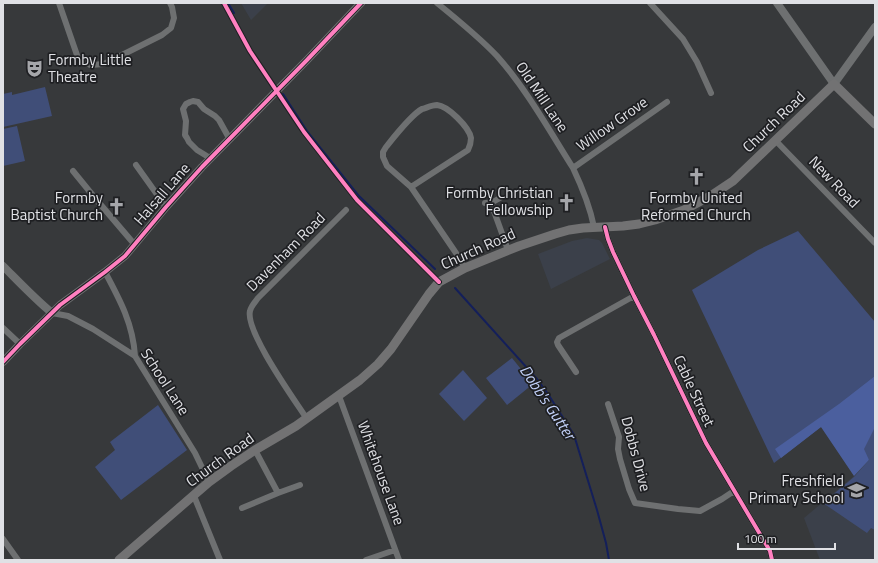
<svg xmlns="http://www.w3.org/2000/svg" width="878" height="563" viewBox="0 0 878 563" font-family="'Titillium Web',sans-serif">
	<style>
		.built { fill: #3b404a }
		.green { fill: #404e78 }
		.forest { fill: #4b5f9e }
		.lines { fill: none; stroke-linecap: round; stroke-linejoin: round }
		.stream { stroke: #141f5a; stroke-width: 2 }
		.minor { stroke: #6e7071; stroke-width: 6 }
		.tertiary { stroke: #6e7071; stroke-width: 8 }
		.secondary { stroke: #727273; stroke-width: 9 }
		.cycleway-casing { stroke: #1e1f22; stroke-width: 6 }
		.cycleway { stroke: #ff80c0; stroke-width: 4 }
		.labels { text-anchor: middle; stroke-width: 3.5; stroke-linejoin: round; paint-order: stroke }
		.poi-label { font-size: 15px; fill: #e0e1e5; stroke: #1e1f22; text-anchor: end }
		.street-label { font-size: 15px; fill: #e0e1e5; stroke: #1e1f22 }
		.water-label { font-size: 16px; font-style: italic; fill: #c2d1f9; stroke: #1e1f22 }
	</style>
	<rect width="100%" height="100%" fill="#37393b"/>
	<path class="built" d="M 241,3 L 268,3 L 251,20 Z
		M 587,238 L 599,240 L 602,243 L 610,259 L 551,289 L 538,254 L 572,241 Z
		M 821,427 L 875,465 L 875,560 L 820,560 L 804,518 L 854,476 Z"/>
	<path class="green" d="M 45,87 L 52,116 L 3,127 L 3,94 L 12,92 L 12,95 Z
		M 17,126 L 25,161 L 3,166 L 3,129 Z
		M 798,231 L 875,322 L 875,530 L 871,528 L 867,533 L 823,503 L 854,477 L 869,460 L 821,427 L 774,463 L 692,290 L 758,250 Z
		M 512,358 L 533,384 L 507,405 L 486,378 Z
		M 463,370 L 487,398 L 464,421 L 439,394 Z
		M 158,405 L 187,450 L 121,500 L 95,467 L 115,450 L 110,442 Z"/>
	<path class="forest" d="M 875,376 L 875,427 L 864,449 L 869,460 L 854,476 L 821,427 L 781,458 L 775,449 L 839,404 Z"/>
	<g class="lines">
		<path class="stream" d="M 228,3 L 234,13
			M 283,94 L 307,131 L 359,196 L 435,269
			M 455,288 L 537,379 L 548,394 L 574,435 L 597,510 L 606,543 L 609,560"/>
		<path class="minor" d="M 59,3 L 78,58 L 90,65 L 104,64 L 162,35 L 171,28 L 174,18 L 172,7 L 170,3
			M 437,3 C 458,20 479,37 497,56 C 527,90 549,130 573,168 C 582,187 590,207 594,227
			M 650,3 L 683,39 L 697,62 L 711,93
			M 775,140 L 875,243
			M 210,158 L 197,150 L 189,142 L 187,138 L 185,135 L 186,121 L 183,109 L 186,104 L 190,102 L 193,101 L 198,102 L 204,109 L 215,116 L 219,120 L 229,138
			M 136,165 L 166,207
			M 573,168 L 667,102
			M 73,171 L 95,198 L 135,245
			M 411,187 L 468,150 C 470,146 471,142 471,138 C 469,127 448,106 437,105 C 432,105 426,108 422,109 C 411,115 394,137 386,147 L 383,152 L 383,157 L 387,166 L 411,187 L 456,253 L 465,268
			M 485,203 L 491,203 L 500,198
			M 491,203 L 508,250
			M 605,227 L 608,239 L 613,252 L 634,296 L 654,335 L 706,443 L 770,551 L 772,560
			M 105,272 C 120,300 133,324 135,356
			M 52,313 L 68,316 L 93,329 L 135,356 L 195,453 L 209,482
			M 3,328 L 20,344
			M 576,372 L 558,345 L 557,342 L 559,338 L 634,296
			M 339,396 L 399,560
			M 608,404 L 619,437 L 618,449 L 620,459 L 629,489 L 635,503 L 678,509 L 700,511 L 722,499 L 734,491
			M 307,419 C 294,399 245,331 250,311 C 251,306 255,302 258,298 L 346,210
			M 255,450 L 278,493 L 300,485
			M 194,496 L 220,560
			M 242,508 L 278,493
			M 3,539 L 18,560
			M 366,560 L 395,550"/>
		<path class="tertiary" d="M 777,3 L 834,84 L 875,27
			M 3,266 C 19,282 35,299 52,313
			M 3,362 L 20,344 L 60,305 L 105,272 L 125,256 L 166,207 L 202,167 L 307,60 L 361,3"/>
		<path class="secondary" d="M 119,560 L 209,482 L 231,466 L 255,450 L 296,426 L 360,380 L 378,364 L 391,349 L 429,294 L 439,282 L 465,268 L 519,246 L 555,234 L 569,230 L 583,228 L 623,226 L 639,224 L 655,220 L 684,210 L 712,195 L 733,181 L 834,84 L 875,124"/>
		<defs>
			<path id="cycleway" d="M 224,3 L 250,51 L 304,132 L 357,200 L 439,282
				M 605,227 L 608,239 L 613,252 L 634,296 L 654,335 L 706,443 L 770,551 L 772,560
				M 3,362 L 20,344 L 60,305 L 105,272 L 125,256 L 166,207 L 202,167 L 307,60 L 361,3"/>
		</defs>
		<use href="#cycleway" class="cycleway-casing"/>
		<use href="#cycleway" class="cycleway"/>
	</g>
	<defs>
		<symbol id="theatre-bare" viewBox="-9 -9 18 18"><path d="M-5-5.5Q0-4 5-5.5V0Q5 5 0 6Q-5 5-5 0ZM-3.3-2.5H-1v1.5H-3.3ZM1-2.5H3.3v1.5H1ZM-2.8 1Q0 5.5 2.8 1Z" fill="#a5a6aa" stroke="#1e1f22" stroke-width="2.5" paint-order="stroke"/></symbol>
		<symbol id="church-bare" viewBox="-9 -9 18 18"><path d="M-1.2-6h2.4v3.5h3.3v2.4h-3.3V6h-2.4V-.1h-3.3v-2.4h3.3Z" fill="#a5a6aa" stroke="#1e1f22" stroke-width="2.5" paint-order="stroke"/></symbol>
		<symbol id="school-bare" viewBox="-9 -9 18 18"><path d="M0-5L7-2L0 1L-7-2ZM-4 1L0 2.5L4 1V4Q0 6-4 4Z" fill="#a5a6aa" stroke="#1e1f22" stroke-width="2.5" paint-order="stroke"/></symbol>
	</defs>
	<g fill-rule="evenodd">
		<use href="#theatre-bare" x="22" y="56" width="25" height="25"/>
		<use href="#church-bare" x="684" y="164" width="25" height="25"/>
		<use href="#church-bare" x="554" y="190" width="25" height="25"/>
		<use href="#church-bare" x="104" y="194" width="25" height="25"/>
		<use href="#school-bare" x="844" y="478" width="25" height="25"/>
	</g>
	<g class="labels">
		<g class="poi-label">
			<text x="48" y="65" text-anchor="start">Formby Little<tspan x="48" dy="17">Theatre</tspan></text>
			<text x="553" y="198">Formby Christian<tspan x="553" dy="17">Fellowship</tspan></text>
			<text x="103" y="203">Formby<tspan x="103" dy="17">Baptist Church</tspan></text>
			<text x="696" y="203" text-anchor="middle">Formby United<tspan x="696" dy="17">Reformed Church</tspan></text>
			<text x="844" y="486">Freshfield<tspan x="844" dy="17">Primary School</tspan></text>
		</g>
		<g class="street-label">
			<text transform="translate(542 97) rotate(56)" y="5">Old Mill Lane</text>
			<text transform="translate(774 122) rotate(-44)" y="5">Church Road</text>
			<text transform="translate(612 124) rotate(-35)" y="5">Willow Grove</text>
			<text transform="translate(834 182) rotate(46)" y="5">New Road</text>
			<text transform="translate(162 194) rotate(-49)" y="5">Halsall Lane</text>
			<text transform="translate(478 249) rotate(-24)" y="5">Church Road</text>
			<text transform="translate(286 252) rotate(-45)" y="5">Davenham Road</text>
			<text transform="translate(165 382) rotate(57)" y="5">School Lane</text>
			<text transform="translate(694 391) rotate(65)" y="5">Cable Street</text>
			<text transform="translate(636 454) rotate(75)" y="5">Dobbs Drive</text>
			<text transform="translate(220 460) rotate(-36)" y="5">Church Road</text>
			<text transform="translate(381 473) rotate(70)" y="5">Whitehouse Lane</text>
		</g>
		<g class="water-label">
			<text transform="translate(548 402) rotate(56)" y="6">Dobb's Gutter</text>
		</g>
	</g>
	<rect width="878" height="563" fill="none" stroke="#e0e1e5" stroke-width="8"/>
	<path d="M738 543v6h97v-6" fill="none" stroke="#e0e1e5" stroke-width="2"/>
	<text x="744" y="543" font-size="12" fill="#e0e1e5" stroke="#1e1f22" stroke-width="3" paint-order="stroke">100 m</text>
</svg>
